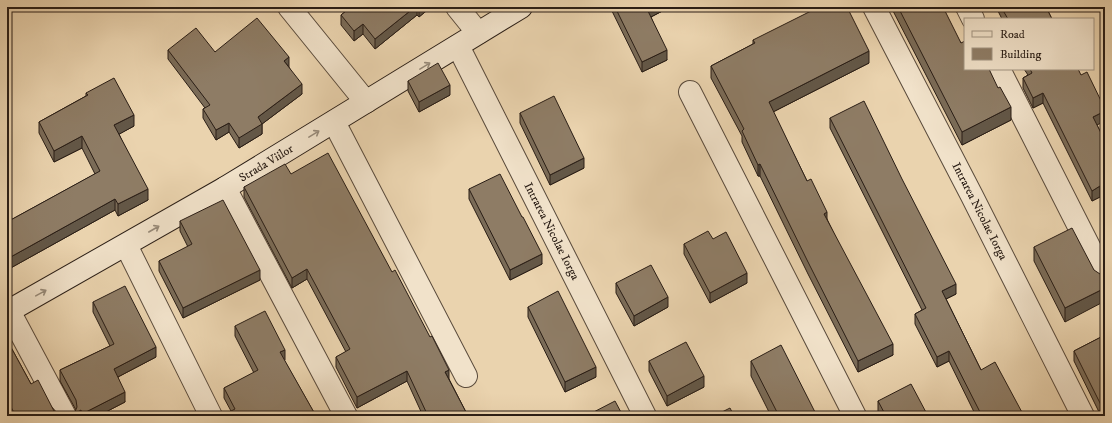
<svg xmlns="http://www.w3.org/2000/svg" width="1112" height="423" viewBox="0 0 1112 423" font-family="'IM FELL DW Pica',serif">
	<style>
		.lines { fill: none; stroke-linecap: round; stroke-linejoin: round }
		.street-casing { stroke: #5a4b3c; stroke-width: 24 }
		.secondary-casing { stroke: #2a1e16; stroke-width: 24 }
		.street { stroke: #f1e2ca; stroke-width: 22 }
		.secondary { stroke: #f1e2ca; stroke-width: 22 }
		.wall { fill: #7a6b57; stroke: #2a1e16 }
		.shaded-wall { fill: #635747; stroke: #2a1e16 }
		.building { fill: #8e7c65; stroke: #2a1e16 }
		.oneway { stroke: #978a79 }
		.labels { text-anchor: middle; stroke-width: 4; stroke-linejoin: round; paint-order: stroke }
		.street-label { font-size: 12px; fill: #2a1e16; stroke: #f1e2ca }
	</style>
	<rect width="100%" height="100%" fill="#ead3ae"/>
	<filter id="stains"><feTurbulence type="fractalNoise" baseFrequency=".005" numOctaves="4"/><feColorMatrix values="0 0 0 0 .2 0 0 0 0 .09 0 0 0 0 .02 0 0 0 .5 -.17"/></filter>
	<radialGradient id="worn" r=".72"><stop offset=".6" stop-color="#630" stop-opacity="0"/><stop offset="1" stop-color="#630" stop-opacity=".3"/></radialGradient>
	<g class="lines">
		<defs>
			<path id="street" d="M 289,7 L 366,102
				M 457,7 L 478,33
				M 874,7 L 972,196 L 1083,416
				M 967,7 L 973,19
				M 458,46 L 645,416
				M 999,69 L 1105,278
				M 690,92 L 855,416
				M 334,122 L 466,376
				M 225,188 L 346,416
				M 126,245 L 211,416
				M 9,311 L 65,416"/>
			<path id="secondary" d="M 7,312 L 225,188 L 521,7"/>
		</defs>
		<use href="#street" class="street-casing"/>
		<use href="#secondary" class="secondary-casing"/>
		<use href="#street" class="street"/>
		<use href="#secondary" class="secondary"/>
	</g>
	<path class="wall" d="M 351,7 L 431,7 L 419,17 L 417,15 L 375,49 L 363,34 L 354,41 L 341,25 L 341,15 Z
		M 610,7 L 670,7 L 651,17 L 667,60 L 642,72 Z
		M 891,7 L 933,7 L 935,11 L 961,43 L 1011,120 L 962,145 Z
		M 996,7 L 1046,7 L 1052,19 L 1002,19 Z
		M 753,40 L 869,63 L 773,112 L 807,181 L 827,219 L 893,355 L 858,372 L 808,274 L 760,176 L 758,176 L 742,142 L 742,136 L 711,78 L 711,66 L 753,44 Z
		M 168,50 L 215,52 L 289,67 L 302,94 L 262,124 L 262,134 L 239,148 L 229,132 L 216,140 L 203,118 L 203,109 L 205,108 L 168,59 Z
		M 1024,69 L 1078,69 L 1097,125 L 1105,141 L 1105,205 L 1100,197 L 1092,201 L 1043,103 L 1033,108 L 1023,88 L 1023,78 L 1028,75 Z
		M 408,81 L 450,95 L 419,112 L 408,91 Z
		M 86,93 L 134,126 L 119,134 L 148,200 L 118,216 L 115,210 L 7,270 L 7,278 L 7,222 L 95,174 L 82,148 L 54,162 L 39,133 L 39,122 L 86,96 Z
		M 520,113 L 584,168 L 550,185 L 520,123 Z
		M 830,118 L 956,294 L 946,299 L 981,370 L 1024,416 L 976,416 L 949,361 L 937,367 L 915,324 L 915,314 L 922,310 L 830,128 Z
		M 291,174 L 449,379 L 468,416 L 423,416 L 407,381 L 357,408 L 336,367 L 336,357 L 346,352 L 307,279 L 292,288 L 244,197 L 244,187 Z
		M 469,189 L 522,217 L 542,264 L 510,280 L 469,199 Z
		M 180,221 L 260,280 L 183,318 L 159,271 L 159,261 L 188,247 L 180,231 Z
		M 713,239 L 747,283 L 710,303 L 684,254 L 684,244 Z
		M 1034,247 L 1094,270 L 1065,322 L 1034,261 Z
		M 616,283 L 668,307 L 634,326 L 616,293 Z
		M 93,302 L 156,357 L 118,377 L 125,402 L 98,416 L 74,416 L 76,410 L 60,381 L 60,370 L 110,346 L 93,312 Z
		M 528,307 L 596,377 L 565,392 L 528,317 Z
		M 235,326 L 285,360 L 284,360 L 316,416 L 221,416 L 231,411 L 224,398 L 224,388 L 254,373 L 235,336 Z
		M 1105,335 L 1105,416 L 1099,412 L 1074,361 L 1074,351 Z
		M 7,340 L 31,384 L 59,415 L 64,416 L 9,416 L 7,411 Z
		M 649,361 L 704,387 L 667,406 L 649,371 Z
		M 751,361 L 817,416 L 771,416 L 751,376 Z
		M 878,401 L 928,416 L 880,416 L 878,411 Z"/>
	<path class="shaded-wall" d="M 415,7 L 417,7 L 417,15 L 375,49 L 375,39 Z
		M 419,7 L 431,7 L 419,17 Z
		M 650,7 L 670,7 L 647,19 L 647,9 Z
		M 363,24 L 363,34 L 354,41 L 354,31 Z
		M 667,50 L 667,60 L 642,72 L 642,62 Z
		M 869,51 L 869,63 L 769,114 L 769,102 Z
		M 289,57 L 289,67 L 284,61 Z
		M 302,84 L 302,94 L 262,124 L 262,134 L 239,148 L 239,138 L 258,117 Z
		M 450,85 L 450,95 L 419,112 L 419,102 Z
		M 1043,93 L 1043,103 L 1033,108 L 1033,98 Z
		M 1011,107 L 1011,120 L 962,145 L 962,132 Z
		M 1105,111 L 1105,121 L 1093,127 L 1093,117 Z
		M 134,115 L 134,126 L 114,137 L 114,125 Z
		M 229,123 L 229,132 L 216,140 L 216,130 Z
		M 82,136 L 82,148 L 54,162 L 54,151 Z
		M 584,158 L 584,168 L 550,185 L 550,175 Z
		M 760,164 L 760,176 L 758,176 L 758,165 Z
		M 1100,186 L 1100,197 L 1092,201 L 1092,191 Z
		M 148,189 L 148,200 L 118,216 L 118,204 Z
		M 115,199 L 115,210 L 7,270 L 7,278 L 7,259 Z
		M 827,212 L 827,224 L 824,214 Z
		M 542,254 L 542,264 L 510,280 L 510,270 Z
		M 307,269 L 307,279 L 292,288 L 292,278 Z
		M 260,270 L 260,280 L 183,318 L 183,308 Z
		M 747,273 L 747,283 L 710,303 L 710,293 Z
		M 956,284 L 956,294 L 942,301 L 942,291 Z
		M 1105,288 L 1105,301 L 1065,322 L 1065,308 Z
		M 668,297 L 668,307 L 634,326 L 634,316 Z
		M 893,344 L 893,355 L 858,372 L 858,361 Z
		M 156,347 L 156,357 L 114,379 L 114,369 Z
		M 285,350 L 285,360 L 280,362 L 280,352 Z
		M 949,351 L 949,361 L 937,367 L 937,357 Z
		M 596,367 L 596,377 L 565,392 L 565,382 Z
		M 449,370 L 449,380 L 445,372 Z
		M 407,371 L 407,381 L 357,408 L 357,397 Z
		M 704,376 L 704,387 L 667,406 L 667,396 Z
		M 125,392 L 125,402 L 98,416 L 82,416 L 82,414 Z
		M 81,410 L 81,416 L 74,416 L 74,414 Z
		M 280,412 L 280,416 L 271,416 Z"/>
	<path class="building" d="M 351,7 L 415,7 L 375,39 L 363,24 L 354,31 L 341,15 Z
		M 615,7 L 650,7 L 647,9 L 667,50 L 642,62 Z
		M 819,7 L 847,7 L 869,51 L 769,102 L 807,181 L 811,179 L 827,212 L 824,214 L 893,344 L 858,361 L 808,262 L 760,164 L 758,165 L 742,131 L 744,129 L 711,66 L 755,43 L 753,40 Z
		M 898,7 L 933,7 L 935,11 L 943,7 L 961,43 L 965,41 L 965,69 L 989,69 L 998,88 L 1000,87 L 1011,107 L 962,132 Z
		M 1001,7 L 1046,7 L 1052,19 L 1008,19 Z
		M 257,18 L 289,57 L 284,61 L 302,84 L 258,117 L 262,124 L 239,138 L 229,123 L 216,130 L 203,109 L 210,105 L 168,50 L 196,28 L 215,52 Z
		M 438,63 L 450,85 L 419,102 L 408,81 Z
		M 1030,69 L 1078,69 L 1081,75 L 1087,72 L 1105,109 L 1105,111 L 1093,117 L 1105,141 L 1105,195 L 1100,186 L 1092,191 L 1043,93 L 1033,98 L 1023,78 L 1032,73 Z
		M 114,78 L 134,115 L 114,125 L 148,189 L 118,204 L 115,199 L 7,259 L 7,222 L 100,171 L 82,136 L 54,151 L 39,122 L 88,95 L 86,93 Z
		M 554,96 L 584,158 L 550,175 L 520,113 Z
		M 864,101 L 902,179 L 956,284 L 942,291 L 981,370 L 995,362 L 1024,416 L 982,416 L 949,351 L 937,357 L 915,314 L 926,308 L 830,118 Z
		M 328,153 L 392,272 L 395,270 L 430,337 L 432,336 L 449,370 L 445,372 L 468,416 L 428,416 L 407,371 L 357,397 L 336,357 L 350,349 L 307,269 L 292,278 L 244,187 L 285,164 L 291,174 Z
		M 500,174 L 522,217 L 523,217 L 542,254 L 510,270 L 469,189 Z
		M 223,200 L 260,270 L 183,308 L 159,261 L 192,244 L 180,221 Z
		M 1072,228 L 1094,270 L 1103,276 L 1105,281 L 1105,288 L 1065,308 L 1034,247 Z
		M 708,231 L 713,239 L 726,232 L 747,273 L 710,293 L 684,244 Z
		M 651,265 L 668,297 L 634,316 L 616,283 Z
		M 125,286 L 156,347 L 114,369 L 125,392 L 82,414 L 81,410 L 74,414 L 77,407 L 76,400 L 60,370 L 114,344 L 93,302 Z
		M 558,291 L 596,367 L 565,382 L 528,307 Z
		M 265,311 L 285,350 L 280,352 L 316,416 L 282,416 L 280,412 L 271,416 L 221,416 L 235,409 L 224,388 L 258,370 L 235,326 Z
		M 1105,335 L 1105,416 L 1090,416 L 1103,409 L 1074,351 Z
		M 7,340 L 31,384 L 38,380 L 54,411 L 59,415 L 64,416 L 16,416 L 7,400 Z
		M 686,342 L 704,376 L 667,396 L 649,361 Z
		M 781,345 L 817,416 L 779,416 L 751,361 Z
		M 911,384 L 928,416 L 886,416 L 878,401 Z
		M 615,401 L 623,416 L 586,416 Z
		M 730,408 L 734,416 L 714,416 Z"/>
	<defs><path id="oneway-shaft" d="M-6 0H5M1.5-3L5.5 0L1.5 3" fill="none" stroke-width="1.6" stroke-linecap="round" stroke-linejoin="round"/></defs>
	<g class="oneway">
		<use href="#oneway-shaft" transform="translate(425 66) rotate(-31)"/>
		<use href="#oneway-shaft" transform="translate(314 134) rotate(-31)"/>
		<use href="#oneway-shaft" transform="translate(154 229) rotate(-30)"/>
		<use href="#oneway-shaft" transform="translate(41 293) rotate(-29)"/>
	</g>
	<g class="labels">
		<g class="street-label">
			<text transform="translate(266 163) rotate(-31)" y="4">Strada Viilor</text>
			<text transform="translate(980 211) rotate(63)" y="4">Intrarea Nicolae Iorga</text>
			<text transform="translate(552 231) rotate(63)" y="4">Intrarea Nicolae Iorga</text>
		</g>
	</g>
	<rect width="1112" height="423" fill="none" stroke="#ead3ae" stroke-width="24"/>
	<rect x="8" y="8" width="1096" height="407" fill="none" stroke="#2a1e16" stroke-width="2"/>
	<rect x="12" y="12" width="1088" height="399" fill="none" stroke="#2a1e16"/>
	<rect x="964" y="18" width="130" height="52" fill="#f1e2ca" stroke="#a19482"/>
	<rect x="972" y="31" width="20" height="6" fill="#f1e2ca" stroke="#a19482"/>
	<text x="1000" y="38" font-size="12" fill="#2a1e16">Road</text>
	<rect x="972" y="48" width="20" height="12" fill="#8e7c65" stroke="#a19482"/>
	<text x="1000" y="58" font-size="12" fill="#2a1e16">Building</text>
	<rect width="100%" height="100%" filter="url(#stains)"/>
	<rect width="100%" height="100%" fill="url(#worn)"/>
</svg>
